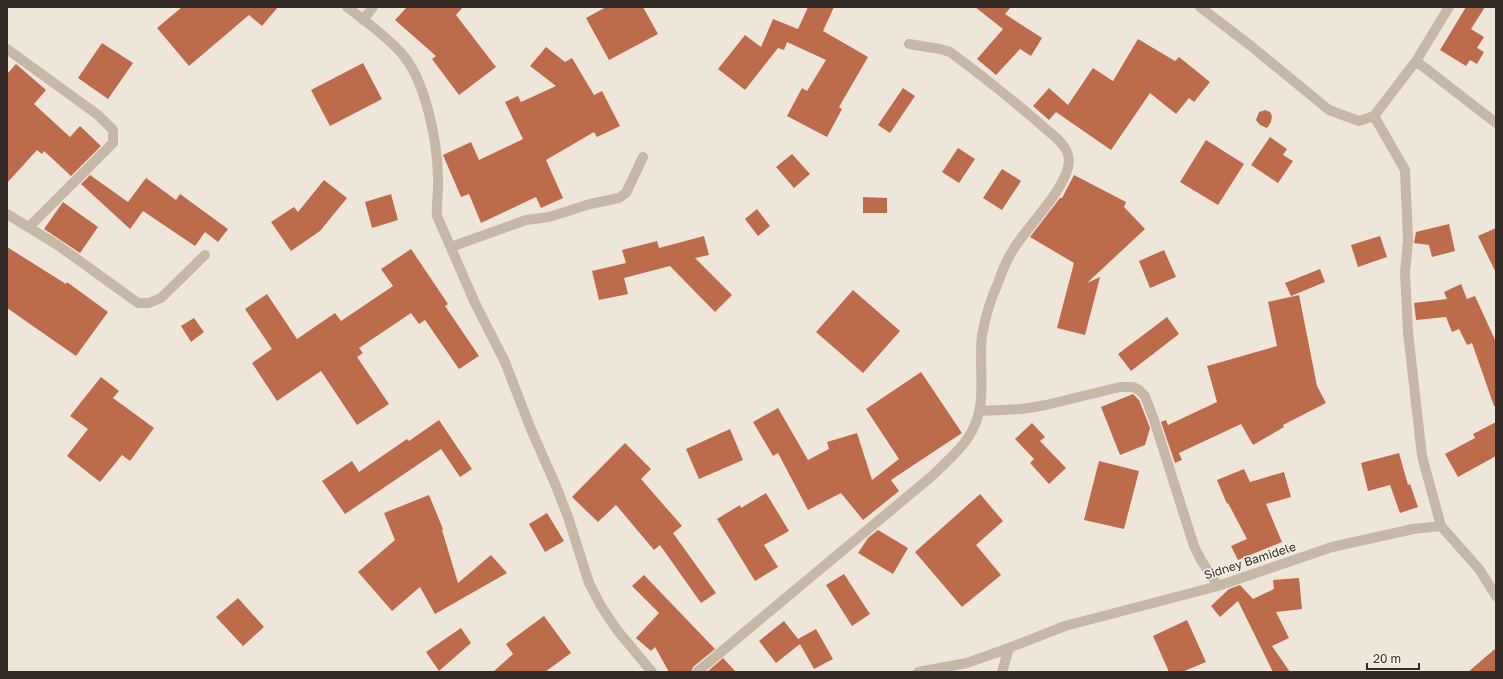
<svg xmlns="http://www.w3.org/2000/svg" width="1503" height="679" viewBox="0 0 1503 679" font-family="'Golos Text',sans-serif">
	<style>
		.building { fill: #bd6c4b }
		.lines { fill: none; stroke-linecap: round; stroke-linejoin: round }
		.street { stroke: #c6b7a7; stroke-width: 10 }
		.labels { text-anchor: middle; stroke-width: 3; stroke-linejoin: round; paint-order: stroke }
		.street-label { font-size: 12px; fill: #332c27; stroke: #f7f0e6 }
	</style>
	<rect width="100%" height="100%" fill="#efe6da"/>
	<path class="building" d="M 182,7 L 278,7 L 262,26 L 249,15 L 189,66 L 157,28 Z
		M 407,7 L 463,7 L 456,15 L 496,67 L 459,95 L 432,59 L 436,56 L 395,20 Z
		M 606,7 L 643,7 L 658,34 L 609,60 L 586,18 Z
		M 808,7 L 834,7 L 823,31 L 868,57 L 839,107 L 842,109 L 827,137 L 787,116 L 802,88 L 807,91 L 826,60 L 787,42 L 784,50 L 778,48 L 745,90 L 718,69 L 745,35 L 761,47 L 773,19 L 798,29 Z
		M 975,7 L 1011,7 L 1005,14 L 1042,38 L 1031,56 L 1020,49 L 996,75 L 977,59 L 1003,29 Z
		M 1466,7 L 1485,7 L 1471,29 L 1484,37 L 1477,48 L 1484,52 L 1477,64 L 1470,60 L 1466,66 L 1440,50 Z
		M 1138,39 L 1175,61 L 1179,57 L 1210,82 L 1194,102 L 1189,98 L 1176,114 L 1150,93 L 1111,150 L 1056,112 L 1049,120 L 1033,106 L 1049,88 L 1068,105 L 1093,68 L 1113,81 Z
		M 102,43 L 133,63 L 108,99 L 78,78 Z
		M 546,47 L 565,62 L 572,58 L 594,95 L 602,91 L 620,126 L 597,137 L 594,132 L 546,160 L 563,198 L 541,208 L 536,197 L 481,223 L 469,194 L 461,197 L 443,155 L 471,142 L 479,160 L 523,139 L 505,102 L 518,96 L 521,102 L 556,86 L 530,66 Z
		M 363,63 L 382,99 L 330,126 L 311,90 Z
		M 16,64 L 46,90 L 34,104 L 70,137 L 80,126 L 101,146 L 71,176 L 44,151 L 42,154 L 37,150 L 7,183 L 7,74 Z
		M 903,88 L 915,96 L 890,133 L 878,125 Z
		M 1265,110 L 1270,112 L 1272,116 L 1271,122 L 1267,128 L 1260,125 L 1256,120 L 1259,112 Z
		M 1270,137 L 1287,149 L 1283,155 L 1293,161 L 1278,183 L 1251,165 Z
		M 1206,140 L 1244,164 L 1218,205 L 1180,182 Z
		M 958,148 L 975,159 L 959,183 L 942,172 Z
		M 792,154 L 810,174 L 794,188 L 776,167 Z
		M 1002,169 L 1021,181 L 1002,210 L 983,198 Z
		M 90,175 L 128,202 L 146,178 L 176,200 L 180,194 L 228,229 L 218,242 L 205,232 L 195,246 L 143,211 L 130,229 L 81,184 Z
		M 1074,175 L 1126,202 L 1124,207 L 1145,229 L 1087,283 L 1100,277 L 1085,335 L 1057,328 L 1074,263 L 1030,237 L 1060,198 L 1062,198 Z
		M 324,180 L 347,198 L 320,231 L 291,251 L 271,222 L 294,207 L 298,212 Z
		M 391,194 L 398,220 L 372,228 L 365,202 Z
		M 863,197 L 887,198 L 887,213 L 863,213 Z
		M 63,202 L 98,227 L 80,253 L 44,229 Z
		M 757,209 L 770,226 L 758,236 L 745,219 Z
		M 1449,224 L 1455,251 L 1432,257 L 1429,245 L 1414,243 L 1416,232 Z
		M 1496,228 L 1496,273 L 1478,236 Z
		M 704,236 L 709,255 L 695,258 L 732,295 L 715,312 L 670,266 L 624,278 L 628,294 L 599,300 L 592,271 L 626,263 L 622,250 L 657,241 L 659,248 Z
		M 1380,236 L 1387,257 L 1358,267 L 1351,245 Z
		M 7,247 L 66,284 L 67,282 L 108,312 L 76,356 L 7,308 Z
		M 411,249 L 448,304 L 445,306 L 479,356 L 459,369 L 425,320 L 419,324 L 411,313 L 359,348 L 363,353 L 357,357 L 389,404 L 357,425 L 321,371 L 277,401 L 252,363 L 272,349 L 245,309 L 267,294 L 297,339 L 335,313 L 341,321 L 393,286 L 381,269 Z
		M 1164,250 L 1176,277 L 1150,288 L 1139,261 Z
		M 1320,269 L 1325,282 L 1291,296 L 1285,283 Z
		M 1461,284 L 1467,299 L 1475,296 L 1496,342 L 1496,406 L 1494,406 L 1472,343 L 1467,345 L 1459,329 L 1452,332 L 1446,317 L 1416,320 L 1414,303 L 1447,299 L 1444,292 Z
		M 853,290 L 900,331 L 863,373 L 816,332 Z
		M 1299,295 L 1317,386 L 1326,403 L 1283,425 L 1284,427 L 1253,445 L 1241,424 L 1179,453 L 1182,460 L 1175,463 L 1161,422 L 1166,420 L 1168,425 L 1217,402 L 1207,366 L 1277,346 L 1268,302 Z
		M 1167,317 L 1179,334 L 1131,371 L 1118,354 Z
		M 194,318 L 204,332 L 191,342 L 181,326 Z
		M 921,372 L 962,433 L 891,480 L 899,491 L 863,520 L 841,493 L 808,510 L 778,453 L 773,456 L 753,422 L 778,408 L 808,460 L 829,449 L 827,442 L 857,433 L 872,480 L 899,459 L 866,409 Z
		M 101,377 L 119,391 L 113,398 L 154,428 L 130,461 L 122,455 L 100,482 L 67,456 L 88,429 L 70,416 Z
		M 1133,394 L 1139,400 L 1150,428 L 1145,445 L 1120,455 L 1101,407 Z
		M 439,420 L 472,469 L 460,477 L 441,449 L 345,514 L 322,481 L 352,461 L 359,472 L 407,439 L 409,441 Z
		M 1496,422 L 1496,456 L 1458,477 L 1445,454 L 1475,438 L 1473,434 Z
		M 1032,423 L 1045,437 L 1040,441 L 1066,468 L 1049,484 L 1030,463 L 1034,459 L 1015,439 Z
		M 730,429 L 743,460 L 699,479 L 686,449 Z
		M 625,443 L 651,469 L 641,479 L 682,526 L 673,533 L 716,593 L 701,603 L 660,545 L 654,550 L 616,505 L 598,522 L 572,497 Z
		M 1399,453 L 1408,485 L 1410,484 L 1418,507 L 1400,513 L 1390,485 L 1368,491 L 1361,463 Z
		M 1099,461 L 1139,471 L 1124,529 L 1084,520 Z
		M 1244,469 L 1250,482 L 1284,472 L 1291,497 L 1266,504 L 1282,542 L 1238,560 L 1231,546 L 1247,539 L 1228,503 L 1227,504 L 1217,480 Z
		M 766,493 L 789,531 L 764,545 L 778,567 L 755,581 L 717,519 L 740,505 L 741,508 Z
		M 980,494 L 1003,521 L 976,545 L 1001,575 L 962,607 L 915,552 Z
		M 429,495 L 443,529 L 442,530 L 458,583 L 491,555 L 507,573 L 435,614 L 420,587 L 392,611 L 358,572 L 395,540 L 384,513 Z
		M 547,513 L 564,541 L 545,552 L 529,524 Z
		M 878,530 L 908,548 L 893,574 L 858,553 L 868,538 Z
		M 844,574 L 870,614 L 852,626 L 826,585 Z
		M 644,575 L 715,649 L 693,667 L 691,672 L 669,672 L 655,647 L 651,651 L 636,638 L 659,613 L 632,586 Z
		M 1299,578 L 1302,609 L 1276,612 L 1289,638 L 1272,646 L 1290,672 L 1273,672 L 1238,601 L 1220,617 L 1211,606 L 1229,589 L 1240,585 L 1253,599 L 1274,589 L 1273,580 Z
		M 238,598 L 264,627 L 243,646 L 216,617 Z
		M 544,616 L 571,653 L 545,672 L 493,672 L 513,654 L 506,644 Z
		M 1187,620 L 1206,662 L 1182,672 L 1169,672 L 1153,636 Z
		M 784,621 L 798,639 L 816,629 L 833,659 L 814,669 L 800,644 L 776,663 L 759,641 Z
		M 461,628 L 471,643 L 439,671 L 426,652 Z
		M 1496,648 L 1496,672 L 1468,672 Z
		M 723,658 L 736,672 L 707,672 Z"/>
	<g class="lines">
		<path class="street" d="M 347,7 C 364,20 389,38 403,55 C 426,83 437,140 438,176 C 439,190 436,202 437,216 L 475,303 L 505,362 L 530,427 L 556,486 L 568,517 L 589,583 L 601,606 L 617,630 L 652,672
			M 1200,7 L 1251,46 L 1329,110 L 1359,121 L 1374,116 L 1416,61 L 1449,7
			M 363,20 L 373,7
			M 7,49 L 98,115 L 113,130 L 113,143 L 29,227
			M 1416,61 L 1496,123
			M 1374,116 L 1405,170 L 1408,240 L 1405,273 L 1408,332 L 1422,456 L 1441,526
			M 7,214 L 59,246 L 138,303 L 149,303 L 161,298 L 205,255
			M 451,247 L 526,220 L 549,217 L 590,204 L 619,198 L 626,193 L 643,157
			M 979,411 L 1022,409 L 1046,405 L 1120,387 L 1133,387 L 1139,390 L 1145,396 L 1154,420 L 1194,546 L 1201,560 L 1218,586
			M 697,672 L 932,476 C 946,462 963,448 972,431 C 988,402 978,367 982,335 C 985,319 991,298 998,283 C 1002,272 1006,260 1013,250 C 1025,228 1076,180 1068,155 C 1064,141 1048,132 1038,122 C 1010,98 980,74 950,52 L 940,49 L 909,44
			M 918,672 L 967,663 L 1009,648
			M 1002,672 L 1009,648 L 1065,626 L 1218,586 L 1332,547 L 1413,529 L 1441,526 L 1479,569 L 1496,596"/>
	</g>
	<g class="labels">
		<g class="street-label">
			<text transform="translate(1250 561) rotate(-18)" y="4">Sidney Bamidele</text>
		</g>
	</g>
	<rect width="1503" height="679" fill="none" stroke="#332c27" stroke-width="16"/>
	<path d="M1367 663v6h52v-6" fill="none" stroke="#332c27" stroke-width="2"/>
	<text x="1373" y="663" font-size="12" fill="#332c27" stroke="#f7f0e6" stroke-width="3" paint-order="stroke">20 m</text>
</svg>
